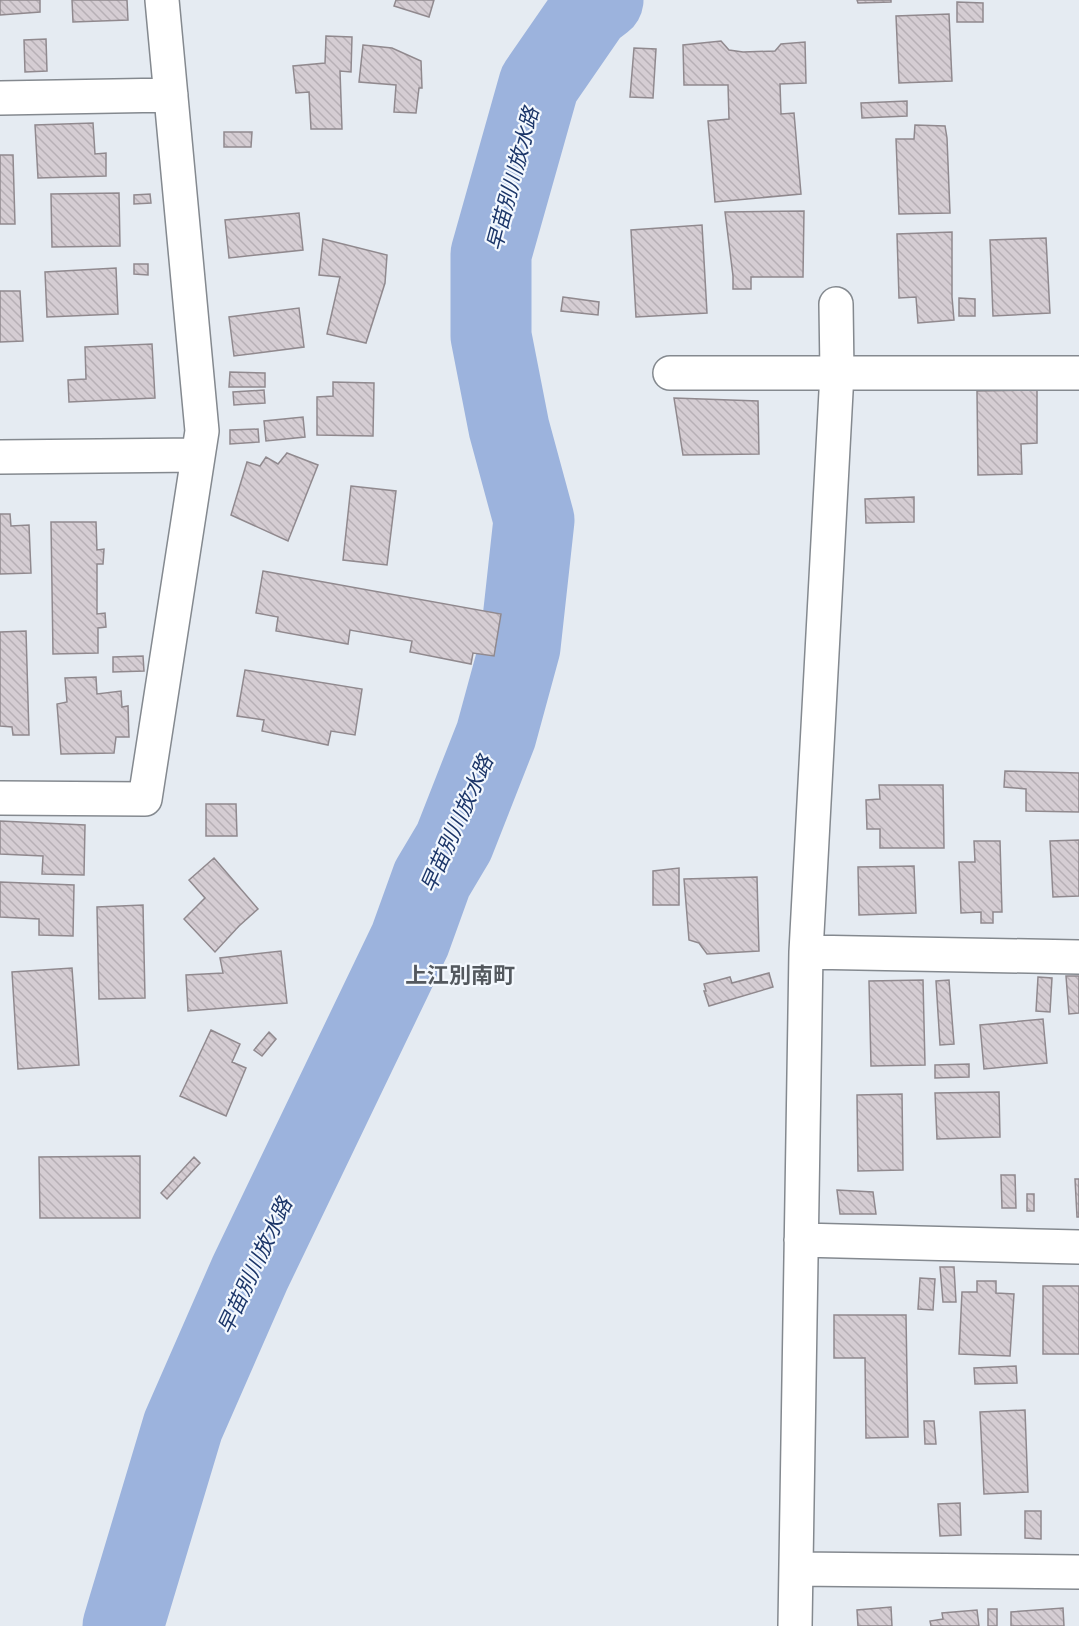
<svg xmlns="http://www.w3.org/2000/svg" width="1079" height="1626" viewBox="0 0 1079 1626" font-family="Cabin,'Noto Sans JP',sans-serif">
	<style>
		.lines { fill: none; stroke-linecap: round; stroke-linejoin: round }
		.river { stroke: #9cb3dd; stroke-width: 81 }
		.building { fill: url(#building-back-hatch); stroke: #90898e; stroke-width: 1.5 }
		.street-casing { stroke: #84898f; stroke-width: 36 }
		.street { stroke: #fff; stroke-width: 33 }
		.labels { text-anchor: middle; stroke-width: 4.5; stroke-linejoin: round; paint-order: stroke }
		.water-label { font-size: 21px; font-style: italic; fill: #1c3669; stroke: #f3f8fe }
		.quarter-label { font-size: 22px; font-weight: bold; fill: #53585e; stroke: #f3f8fe }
	</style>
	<defs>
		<pattern id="building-back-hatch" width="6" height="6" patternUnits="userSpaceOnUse" patternTransform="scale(1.5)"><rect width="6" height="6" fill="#d5cdd3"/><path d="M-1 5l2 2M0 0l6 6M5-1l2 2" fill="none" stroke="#b7b0b6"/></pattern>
	</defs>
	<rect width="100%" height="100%" fill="#e5ebf2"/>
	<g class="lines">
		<path class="river" d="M 123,1626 L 183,1426 L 250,1273 L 410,940 L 432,879 L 454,842 L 496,735 L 520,647 L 534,520 L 509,428 L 491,336 L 491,254 L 539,84 L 590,10 L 603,0"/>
	</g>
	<path class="building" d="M 0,0 L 40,0 L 40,12 L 0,15 Z
		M 72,0 L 127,0 L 128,20 L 73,22 Z
		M 396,0 L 434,0 L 429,17 L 394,6 Z
		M 857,0 L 891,0 L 891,2 L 858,3 Z
		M 957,2 L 983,3 L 983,22 L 957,22 Z
		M 949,14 L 952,81 L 899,83 L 896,16 Z
		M 326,36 L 352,37 L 351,72 L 340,71 L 342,129 L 311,129 L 309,92 L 296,93 L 293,66 L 325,63 Z
		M 46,39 L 47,71 L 25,72 L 24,40 Z
		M 721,41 L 729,50 L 743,52 L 775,51 L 781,44 L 805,42 L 806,83 L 780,84 L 781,114 L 794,113 L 801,194 L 715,202 L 708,121 L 729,119 L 728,85 L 684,85 L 683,45 Z
		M 363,45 L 392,48 L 421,61 L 422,88 L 419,88 L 416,113 L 394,112 L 396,85 L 359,82 Z
		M 634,48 L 656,49 L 653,98 L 630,97 Z
		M 907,101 L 907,116 L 862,118 L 861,103 Z
		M 93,123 L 95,154 L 106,153 L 106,176 L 38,178 L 35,125 Z
		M 915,125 L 945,126 L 947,138 L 950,213 L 899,214 L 896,139 L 914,139 Z
		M 224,132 L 252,132 L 251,147 L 224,147 Z
		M 0,155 L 13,155 L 15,224 L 0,224 Z
		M 119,193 L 120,246 L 52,247 L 51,194 Z
		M 150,194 L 151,203 L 134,204 L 134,195 Z
		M 804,211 L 803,277 L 751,277 L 751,289 L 733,289 L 733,276 L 725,212 Z
		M 299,213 L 303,250 L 229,258 L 225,220 Z
		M 702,225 L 707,313 L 636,317 L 631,230 Z
		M 952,232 L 952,297 L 954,320 L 918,323 L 916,297 L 899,298 L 897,234 Z
		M 1046,238 L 1050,313 L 993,316 L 990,240 Z
		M 323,239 L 387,255 L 385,283 L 366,343 L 327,334 L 340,277 L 319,275 Z
		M 134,264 L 148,264 L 148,275 L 134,274 Z
		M 116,268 L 118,314 L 47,317 L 45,272 Z
		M 0,291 L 20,291 L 23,341 L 0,342 Z
		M 563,297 L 599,302 L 598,315 L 561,311 Z
		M 959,298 L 975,299 L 975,316 L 959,316 Z
		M 299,308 L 304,347 L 234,356 L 229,317 Z
		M 152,344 L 155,398 L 69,402 L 68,380 L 86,379 L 85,347 Z
		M 230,372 L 265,373 L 265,387 L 229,387 Z
		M 333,382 L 374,383 L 373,436 L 317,435 L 317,397 L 333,396 Z
		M 264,390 L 265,403 L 234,405 L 233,392 Z
		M 1037,390 L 1037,443 L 1021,444 L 1022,474 L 978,475 L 977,391 Z
		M 674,398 L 758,401 L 759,454 L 683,455 Z
		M 303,417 L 305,437 L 266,441 L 264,421 Z
		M 258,429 L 259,442 L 230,444 L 230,430 Z
		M 287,453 L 318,465 L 288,541 L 231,515 L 247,462 L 260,466 L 266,457 L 278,464 Z
		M 351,486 L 396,491 L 387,565 L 343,560 Z
		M 914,497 L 914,522 L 866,523 L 865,499 Z
		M 0,514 L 10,514 L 11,526 L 29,525 L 31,573 L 0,574 Z
		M 51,522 L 96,522 L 97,550 L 104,549 L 103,564 L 97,564 L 97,614 L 105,613 L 106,627 L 98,628 L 98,653 L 53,654 Z
		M 263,571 L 501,614 L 494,656 L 473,653 L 471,664 L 410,652 L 412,641 L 350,630 L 348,644 L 276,631 L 278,617 L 256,613 Z
		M 26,631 L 29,735 L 13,735 L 12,727 L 0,726 L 0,632 Z
		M 143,656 L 144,671 L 113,672 L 113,657 Z
		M 245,670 L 362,689 L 355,735 L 331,731 L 328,745 L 262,731 L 264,720 L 237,716 Z
		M 96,677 L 97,694 L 121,691 L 122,707 L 128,706 L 129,737 L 116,737 L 114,753 L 61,754 L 57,704 L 67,702 L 65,678 Z
		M 1005,771 L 1079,773 L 1079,812 L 1026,811 L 1026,789 L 1004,787 Z
		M 879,785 L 943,785 L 944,848 L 880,848 L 880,829 L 867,829 L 866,800 L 880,799 Z
		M 206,804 L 236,804 L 237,836 L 206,836 Z
		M 0,821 L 85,825 L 84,875 L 42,874 L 43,856 L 0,854 Z
		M 1079,840 L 1079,896 L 1053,897 L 1050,841 Z
		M 974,841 L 1000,841 L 1002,912 L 993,912 L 993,923 L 981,923 L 981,912 L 961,913 L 959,862 L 975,862 Z
		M 214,858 L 258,909 L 239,926 L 215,952 L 184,919 L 205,898 L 189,880 Z
		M 914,866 L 916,913 L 859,915 L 858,867 Z
		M 679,868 L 679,905 L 653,905 L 653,871 Z
		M 757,877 L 759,951 L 707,954 L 699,943 L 689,940 L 684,879 Z
		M 0,882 L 74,885 L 73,936 L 39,935 L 39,919 L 0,917 Z
		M 143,905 L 145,998 L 99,999 L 97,907 Z
		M 281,951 L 287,1003 L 188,1011 L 186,975 L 223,973 L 220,958 Z
		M 72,968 L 79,1065 L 18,1069 L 12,972 Z
		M 769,973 L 773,987 L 709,1006 L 704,991 L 706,991 L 704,984 L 730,977 L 732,983 Z
		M 1066,976 L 1079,976 L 1079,1013 L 1069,1014 Z
		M 1038,977 L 1052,978 L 1050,1012 L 1036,1011 Z
		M 923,980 L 925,1065 L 871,1066 L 869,981 Z
		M 949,980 L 954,1044 L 940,1045 L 936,981 Z
		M 1043,1019 L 1047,1063 L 984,1069 L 980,1025 Z
		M 211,1030 L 240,1044 L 232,1062 L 246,1068 L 226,1116 L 180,1096 Z
		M 269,1032 L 276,1039 L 262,1056 L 254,1050 Z
		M 969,1064 L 969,1077 L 935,1078 L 935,1065 Z
		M 999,1092 L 1000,1137 L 937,1139 L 935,1093 Z
		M 902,1094 L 903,1170 L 858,1171 L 857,1095 Z
		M 140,1156 L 140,1218 L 40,1218 L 39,1157 Z
		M 194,1157 L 200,1163 L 167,1199 L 161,1193 Z
		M 1001,1175 L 1015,1175 L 1016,1208 L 1002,1208 Z
		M 1075,1179 L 1079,1179 L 1079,1217 L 1077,1217 Z
		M 837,1190 L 873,1192 L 876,1214 L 840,1214 Z
		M 1027,1194 L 1034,1194 L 1034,1211 L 1027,1211 Z
		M 940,1267 L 954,1267 L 956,1302 L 943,1302 Z
		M 920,1278 L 935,1279 L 933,1310 L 918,1309 Z
		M 977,1281 L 996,1281 L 996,1293 L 1014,1294 L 1010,1356 L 959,1354 L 962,1292 L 977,1292 Z
		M 1043,1286 L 1079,1286 L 1079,1354 L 1043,1354 Z
		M 834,1315 L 906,1315 L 908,1437 L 866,1438 L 865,1358 L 834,1358 Z
		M 1016,1366 L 1017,1383 L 975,1384 L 974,1368 Z
		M 1025,1410 L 1028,1492 L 984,1494 L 980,1412 Z
		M 924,1421 L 934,1421 L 936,1444 L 925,1444 Z
		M 960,1503 L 961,1535 L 940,1536 L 938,1504 Z
		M 1025,1511 L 1041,1511 L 1041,1539 L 1025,1538 Z
		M 891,1607 L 892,1626 L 858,1626 L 857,1610 Z
		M 1063,1608 L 1064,1626 L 1011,1626 L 1011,1612 Z
		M 988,1609 L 997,1609 L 997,1626 L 988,1626 Z
		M 977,1610 L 979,1626 L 931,1626 L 930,1621 L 943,1619 L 942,1613 Z"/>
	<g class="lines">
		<defs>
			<path id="street" d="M 0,98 L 171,95
				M 670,373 L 1079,373
				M 0,457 L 198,455
				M 0,798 L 145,799 L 202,431 L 162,0
				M 806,952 L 1079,957
				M 801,1240 L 1079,1247
				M 796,1569 L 1079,1572
				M 795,1626 L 806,952 L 837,373 L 836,304"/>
		</defs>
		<use href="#street" class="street-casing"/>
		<use href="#street" class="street"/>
	</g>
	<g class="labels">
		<g class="water-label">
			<text transform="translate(513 179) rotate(-75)" y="7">早苗別川放水路</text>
			<text transform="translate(457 824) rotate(-66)" y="7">早苗別川放水路</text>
			<text transform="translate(255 1266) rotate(-65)" y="7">早苗別川放水路</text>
		</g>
		<g class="quarter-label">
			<text x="460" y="983">上江別南町</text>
		</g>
	</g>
</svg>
